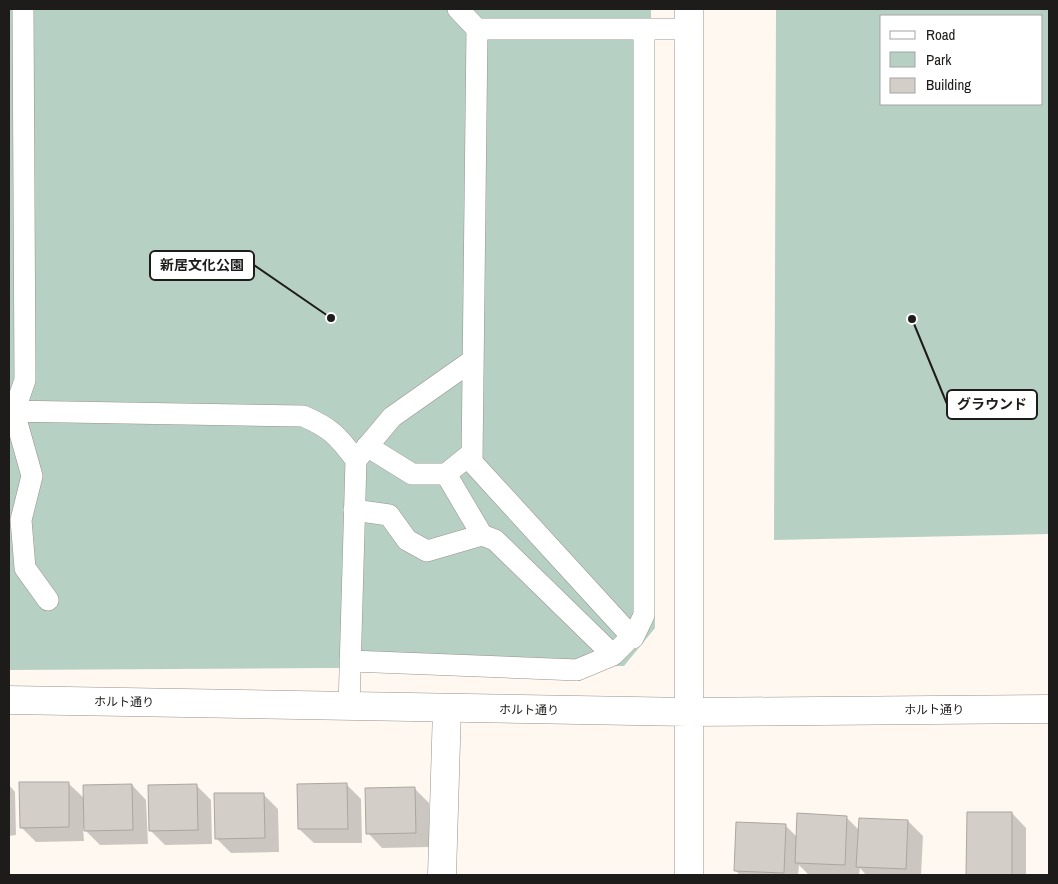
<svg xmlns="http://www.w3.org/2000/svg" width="1058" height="884" viewBox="0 0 1058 884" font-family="'Archivo Narrow','Noto Sans JP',sans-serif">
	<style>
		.green { fill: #b7d0c4; fill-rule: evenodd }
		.shadow { fill: #0003 }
		.building { fill: #d3cec8; stroke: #aca6a1 }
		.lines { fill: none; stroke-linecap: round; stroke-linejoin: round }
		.lane-casing { stroke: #97928c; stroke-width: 22 }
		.street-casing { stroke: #97928c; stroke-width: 29 }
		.secondary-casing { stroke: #97928c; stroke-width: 29 }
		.lane { stroke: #fff; stroke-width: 21 }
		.street { stroke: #fff; stroke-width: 28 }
		.secondary { stroke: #fff; stroke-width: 28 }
		.labels { text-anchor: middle; stroke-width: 4; stroke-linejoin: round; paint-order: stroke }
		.street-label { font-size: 12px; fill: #1e1c1a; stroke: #fff }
		.leader { fill: none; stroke: #1e1c1a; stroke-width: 2 }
		.callout-dot { fill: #1e1c1a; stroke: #fff; stroke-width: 2 }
		.callout { fill: #fff; stroke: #1e1c1a; stroke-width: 2 }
		.callout-label { font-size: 14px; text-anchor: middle; font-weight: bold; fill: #1e1c1a }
	</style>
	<rect width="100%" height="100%" fill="#fef8f1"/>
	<path class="green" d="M 9,9 L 651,9 L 655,628 L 624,666 L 9,670 Z
		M 776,9 L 1049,9 L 1049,534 L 774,540 ZM 882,16 L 1042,16 L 1042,104 L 882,104 Z"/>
	<path class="shadow" d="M 68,783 L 85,799 L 132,785 L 146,800 L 148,844 L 100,845 L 83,828 L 84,841 L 36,842 L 21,827 Z
		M 346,784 L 361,799 L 362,843 L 314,843 L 299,829 Z
		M 9,785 L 15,792 L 16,835 L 9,836 Z
		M 196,785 L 211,800 L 212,844 L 165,845 L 150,830 Z
		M 415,789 L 429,803 L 430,847 L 382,848 L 368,833 Z
		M 263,794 L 278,809 L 279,852 L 231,853 L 217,839 Z
		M 968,813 L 1012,813 L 1026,828 L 1026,875 L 968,875 Z
		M 846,817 L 859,830 L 908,821 L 923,836 L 921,875 L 866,875 L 860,868 L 859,875 L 809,875 L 799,865 L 798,875 L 740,875 L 735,870 L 785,825 L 797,837 Z"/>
	<path class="building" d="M 19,782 L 69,782 L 69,827 L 20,828 Z
		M 347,783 L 348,829 L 298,829 L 297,784 Z
		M 132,784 L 133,830 L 84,831 L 83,785 Z
		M 197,784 L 198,830 L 149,831 L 148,785 Z
		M 415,787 L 416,833 L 366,834 L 365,788 Z
		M 214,793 L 264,793 L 265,838 L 215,839 Z
		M 967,812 L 1012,812 L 1012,875 L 966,875 Z
		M 797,813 L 847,816 L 845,865 L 795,863 Z
		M 859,818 L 908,820 L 906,869 L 856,867 Z
		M 736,822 L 786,824 L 784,873 L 734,871 Z"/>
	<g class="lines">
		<defs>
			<path id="lane" d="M 23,9 L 25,380 L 14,412 L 32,476 L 21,520 L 25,568 L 48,600
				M 458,9 L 477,29 L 689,29
				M 477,29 L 472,462 L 633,638 L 644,615 L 644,29
				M 9,411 L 303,416 C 331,428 338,436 356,460 L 349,707
				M 367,446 L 412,474 L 446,474 L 472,453
				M 356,460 L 392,417 L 473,360
				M 446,474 L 482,535
				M 354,510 L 389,515 L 407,540 L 427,551 L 482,535 L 495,540 L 613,655 L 631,637
				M 350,661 L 577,670 L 613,655"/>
			<path id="street" d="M 442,875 L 447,709"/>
			<path id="secondary" d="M 689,9 L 689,875
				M 9,700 L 689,712 L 1049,709"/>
		</defs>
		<use href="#lane" class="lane-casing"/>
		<use href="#street" class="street-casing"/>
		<use href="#secondary" class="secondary-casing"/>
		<use href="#lane" class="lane"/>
		<use href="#street" class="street"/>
		<use href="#secondary" class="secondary"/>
	</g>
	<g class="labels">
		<g class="street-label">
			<text transform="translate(124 702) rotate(1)" y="4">ホルト通り</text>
			<text transform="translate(529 710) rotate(1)" y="4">ホルト通り</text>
			<text x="934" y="714">ホルト通り</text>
		</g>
	</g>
	<path class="leader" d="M331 318L254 265M912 319L947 404"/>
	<g class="callout-dot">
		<circle cx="331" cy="318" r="5"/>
		<circle cx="912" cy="319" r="5"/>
	</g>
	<g class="callout">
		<rect x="150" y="251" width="104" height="29" rx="5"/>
		<rect x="947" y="390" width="90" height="29" rx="5"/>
	</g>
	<g class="callout-label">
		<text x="202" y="270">新居文化公園</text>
		<text x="992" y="409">グラウンド</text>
	</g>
	<rect width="1058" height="884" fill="none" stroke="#1e1c1a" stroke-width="20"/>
	<rect x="880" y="15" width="162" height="90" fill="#ffffff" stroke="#a5a4a3"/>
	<rect x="890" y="31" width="25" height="8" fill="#ffffff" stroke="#a5a4a3"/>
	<text x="926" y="40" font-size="15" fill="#1e1c1a">Road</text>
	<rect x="890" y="52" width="25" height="15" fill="#b7d0c4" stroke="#a5a4a3"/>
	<text x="926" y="65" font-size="15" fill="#1e1c1a">Park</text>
	<rect x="890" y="78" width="25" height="15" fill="#d3cec8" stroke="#a5a4a3"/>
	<text x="926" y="90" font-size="15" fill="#1e1c1a">Building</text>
</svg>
